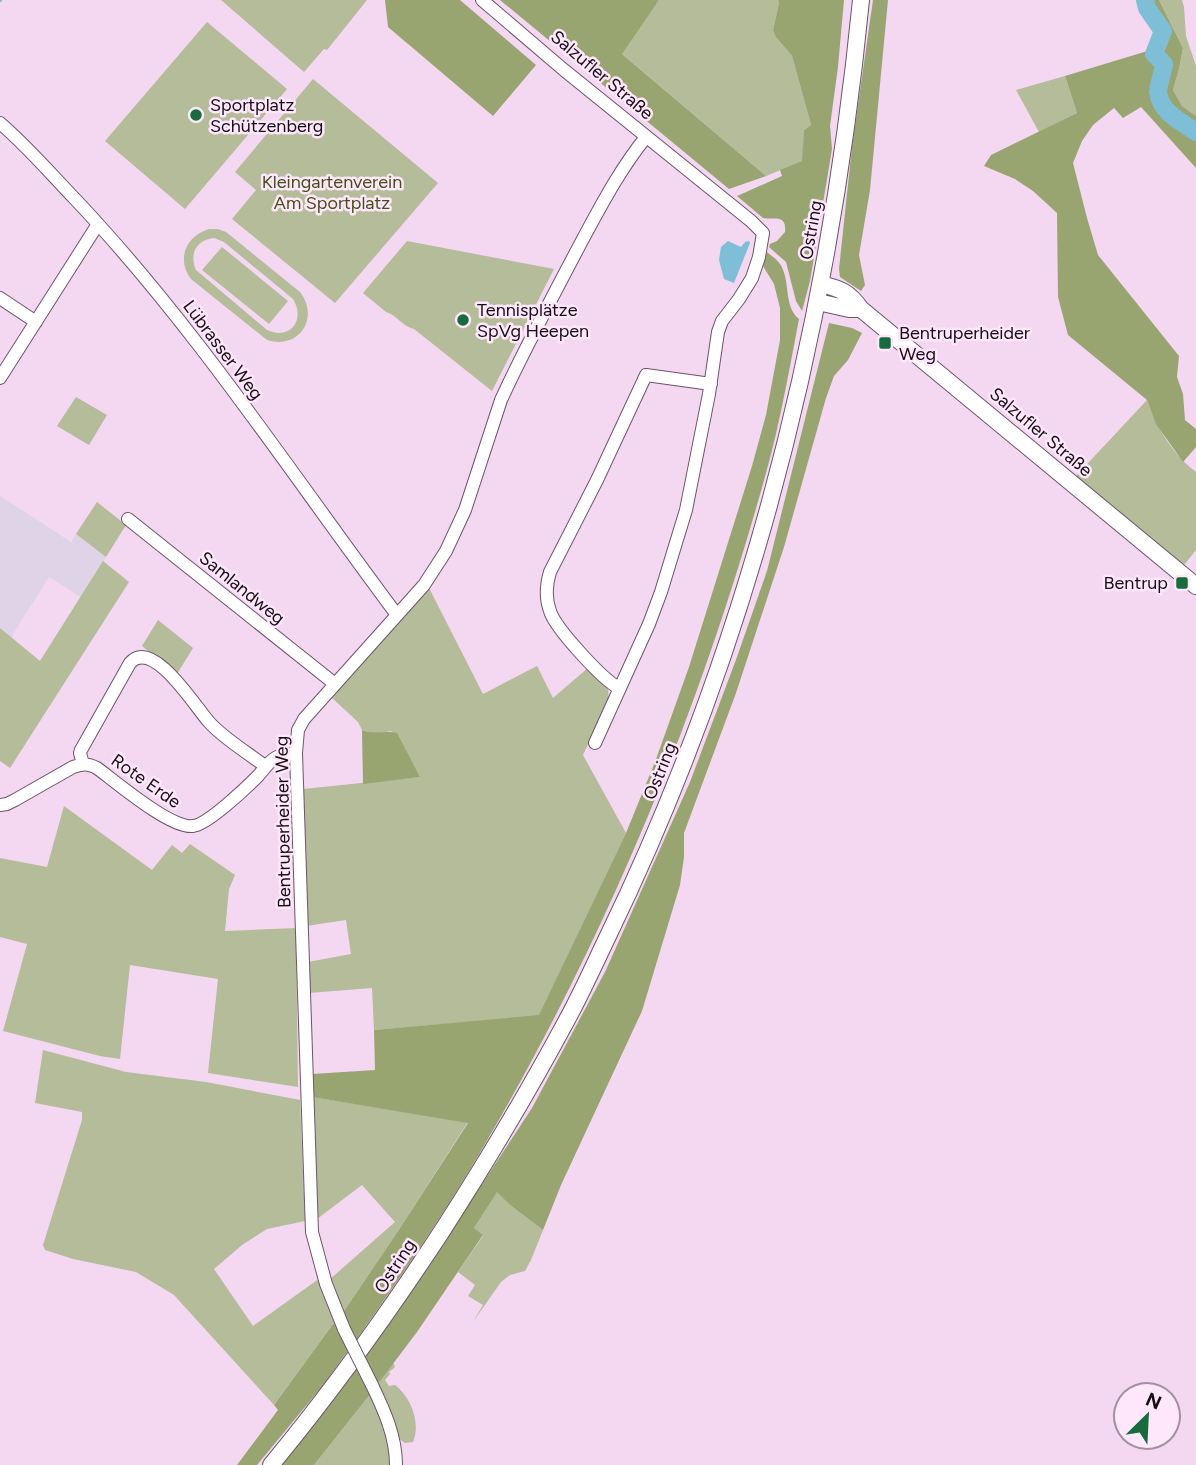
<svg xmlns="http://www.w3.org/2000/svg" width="1196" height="1465" viewBox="0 0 1196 1465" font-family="Figtree,sans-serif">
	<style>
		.industrial { fill: #ded3e7 }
		.green { fill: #b4bc9a; fill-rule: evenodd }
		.forest { fill: #98a570 }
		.water { fill: #7ebed6 }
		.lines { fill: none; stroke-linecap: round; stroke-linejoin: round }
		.stream { stroke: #7ebed6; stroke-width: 2.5 }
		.river { stroke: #7ebed6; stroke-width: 18 }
		.street-casing { stroke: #6d546a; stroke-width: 14 }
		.secondary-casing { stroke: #6d546a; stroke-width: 18 }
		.street { stroke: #fff; stroke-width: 12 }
		.secondary { stroke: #fff; stroke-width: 16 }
		.street-bridge-casing { stroke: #6d546a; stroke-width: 14; stroke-linecap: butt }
		.street-bridge { stroke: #fff; stroke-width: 12 }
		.poi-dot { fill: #186b3d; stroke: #fee6fb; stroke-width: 2.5 }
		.labels { text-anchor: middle; stroke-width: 5; stroke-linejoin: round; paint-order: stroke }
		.street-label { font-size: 18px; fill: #170e16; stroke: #fee6fb }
		.poi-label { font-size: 18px; fill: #170e16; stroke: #fee6fb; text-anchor: start }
		.park-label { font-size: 18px; fill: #454f14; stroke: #fee6fb }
	</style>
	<rect width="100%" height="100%" fill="#f4d7f1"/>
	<path class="industrial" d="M 0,496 L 71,542 L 76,534 L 106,557 L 81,597 L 49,577 L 11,637 L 0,628 Z"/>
	<path class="green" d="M 221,0 L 367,0 L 327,50 L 324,49 L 304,72 Z
		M 659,0 L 778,0 L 779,3 L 773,30 L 775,36 L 792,56 L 811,125 L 804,130 L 803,161 L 766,176 L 621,53 Z
		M 1159,0 L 1182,0 L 1184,7 L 1186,36 L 1196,66 L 1196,116 L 1182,106 L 1173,90 L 1179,69 L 1183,48 Z
		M 207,22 L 287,89 L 185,209 L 105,141 Z
		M 1065,76 L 1077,113 L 1039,132 L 1016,90 Z
		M 313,79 L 438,183 L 335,303 L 232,219 L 256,190 L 235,172 Z
		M 209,229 L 218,229 L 226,232 L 300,292 C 320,318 299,350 267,340 L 191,279 C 176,259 186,236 209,229 ZM 214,238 L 224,242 L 293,299 C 306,320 290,341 267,330 L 196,270 C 189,254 196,240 214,238 Z
		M 407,241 L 554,269 L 492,391 L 414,329 C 403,327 397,315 386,312 L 363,293 Z
		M 222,247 L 288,301 L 269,324 L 202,270 Z
		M 76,397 L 107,415 L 89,445 L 57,426 Z
		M 1147,400 C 1157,427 1172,454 1196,472 L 1196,550 L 1184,565 L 1076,476 Z
		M 97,502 L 126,525 L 106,557 L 76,534 Z
		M 103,561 L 129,582 L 10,768 L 0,761 L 0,628 L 40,661 Z
		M 429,588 L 483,694 L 537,666 L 553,698 L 589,667 L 608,690 L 609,699 L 583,755 L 626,833 L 539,1016 L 374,1030 L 372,988 L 309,993 L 308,962 L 351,954 L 346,920 L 306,926 L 303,789 L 420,777 L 391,731 L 376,734 L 362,730 L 358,722 L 331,697 Z
		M 158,620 L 193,648 L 177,674 L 142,646 Z
		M 64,806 L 152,870 L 172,845 L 182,853 L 190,844 L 235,875 L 229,889 L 225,931 L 296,928 L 298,1087 L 208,1073 L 218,979 L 130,965 L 120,1059 L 100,1056 L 3,1031 L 27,944 L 0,937 L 0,858 L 47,867 Z
		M 43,1050 L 126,1072 L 206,1082 L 300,1100 L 305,1221 L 267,1229 L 242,1245 L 214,1269 L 253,1326 L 320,1278 L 336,1320 L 274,1405 L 174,1295 L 136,1272 L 73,1259 L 45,1250 L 43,1245 L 82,1120 L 82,1112 L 35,1103 Z
		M 312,1097 L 468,1122 L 400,1228 L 342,1314 L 329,1280 L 395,1222 L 362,1185 L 317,1219 Z
		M 497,1191 L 510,1205 L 543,1230 L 531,1260 L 525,1271 L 510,1275 L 501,1282 L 473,1322 L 483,1305 L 468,1296 L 475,1285 L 458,1272 L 483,1236 L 474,1228 Z
		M 393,1362 L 395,1367 L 389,1372 L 390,1374 L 385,1380 L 389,1386 L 395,1385 C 411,1397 421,1423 413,1442 L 405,1443 L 398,1438 L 377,1385 Z
		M 372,1392 L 384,1418 L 392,1465 L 314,1465 Z"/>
	<path class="forest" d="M 385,0 L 460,0 L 536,65 L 493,116 L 388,27 Z
		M 500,0 L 659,0 L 622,54 L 766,176 L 729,189 Z
		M 778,0 L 844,0 L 838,67 L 830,126 L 832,149 L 810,281 L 802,311 L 796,301 L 786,262 L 769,247 L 770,244 L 777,241 L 785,232 C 787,214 774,220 763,218 L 737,196 L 782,176 L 780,170 L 802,161 L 804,130 L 811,125 L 792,56 L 775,36 L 773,30 L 779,3 Z
		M 873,0 L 888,0 L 870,190 L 859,255 L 865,285 L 861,291 L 840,277 L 839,269 L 852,147 Z
		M 1147,0 L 1159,0 L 1183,48 L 1179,69 L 1173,90 L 1182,106 L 1196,116 L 1196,168 L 1141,107 L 1123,118 L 1114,108 L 1093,125 L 1082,141 L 1073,163 L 1087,218 L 1098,255 L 1179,356 L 1177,377 L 1183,394 L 1185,420 L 1196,429 L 1196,447 L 1183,462 L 1156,424 L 1147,400 L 1068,335 L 1058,297 L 1057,213 L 1033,191 L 1015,179 L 984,166 L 991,155 L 1077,113 L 1065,76 L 1154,49 L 1150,58 L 1164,30 L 1148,7 Z
		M 767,252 C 771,256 777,259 780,264 C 791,280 783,306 799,319 C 789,371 780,423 766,473 C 702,705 610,929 489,1137 C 449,1207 403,1274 356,1340 L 342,1314 L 400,1228 L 468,1123 L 312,1097 L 312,1074 L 375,1070 L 374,1030 L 539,1015 L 626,833 L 655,762 L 689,667 L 752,466 L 766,415 L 780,340 L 780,308 L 774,284 L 763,266 Z
		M 829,323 L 852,328 L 862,333 L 848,360 L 834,376 L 826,398 L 784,547 L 736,693 L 684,833 L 684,857 L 680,885 L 642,1011 L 561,1185 L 543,1230 L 510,1205 L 497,1192 L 474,1228 L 483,1235 L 417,1332 L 377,1385 L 364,1356 L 428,1266 L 532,1108 L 605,972 L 690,782 L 737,657 L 767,571 Z
		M 362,730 C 376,735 385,730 397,733 L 420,777 L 363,784 Z
		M 336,1320 L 349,1349 L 324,1384 L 257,1465 L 237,1465 L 278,1410 L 274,1405 Z
		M 357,1366 L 372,1392 L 368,1397 L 314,1465 L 280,1465 Z"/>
	<path class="water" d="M 1143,0 L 1147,0 L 1148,7 L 1165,30 L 1158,55 L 1150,58 L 1161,31 L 1145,8 Z
		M 728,241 L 741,247 L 745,242 L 749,241 L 750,243 L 734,283 L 724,279 L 719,260 L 721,247 Z"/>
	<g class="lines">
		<path class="stream" d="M 0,1 L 1,0"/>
		<path class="river" d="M 1145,0 L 1147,8 L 1163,31 L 1154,54 L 1164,64 C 1163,72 1158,87 1158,92 C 1161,113 1180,121 1196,132"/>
		<defs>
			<path id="street" d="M 482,0 L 564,70 L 751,221 L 763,233 L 759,257 L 752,278 L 739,299 L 722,321 L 718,332 L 709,394 L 686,510 L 661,592 L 649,624 L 595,743
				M 0,123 C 27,146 50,173 75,199 C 196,327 292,475 397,615
				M 0,298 L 36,322
				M 0,378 L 98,224
				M 128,519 L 335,684
				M 619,688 C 603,680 555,628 550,611 C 545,597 546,585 550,572 L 597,480 L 646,375 L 711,384
				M 83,764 L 80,753 L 81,750 L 130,663 C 153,637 196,708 209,722 C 223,738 248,753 265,766
				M 0,805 L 7,804 L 15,800 L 73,767 C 83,764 87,763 97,768 C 116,782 171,829 193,826 C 207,825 246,788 257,777 C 272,760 272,755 296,753
				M 344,1329 L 326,1284 L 312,1232 L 296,753 L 298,730 L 304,719 L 424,585 L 446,551 L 465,510 L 501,400 L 508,385 C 532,335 558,286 584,237 C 603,202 621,168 646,137
				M 372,1385 C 384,1410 396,1436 396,1465"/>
			<path id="secondary" d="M 821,284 C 841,289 849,292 861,309 L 1196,586
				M 818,302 L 849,309 L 861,309
				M 271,1465 C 333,1390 389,1312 442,1231 C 487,1161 530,1089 569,1016 C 583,990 595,963 608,936 C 751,641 829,325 861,0"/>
		</defs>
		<use href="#street" class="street-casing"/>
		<use href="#secondary" class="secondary-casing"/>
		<use href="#street" class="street"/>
		<use href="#secondary" class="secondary"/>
		<defs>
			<path id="street-bridge" d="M 344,1329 L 372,1385"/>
		</defs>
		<use href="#street-bridge" class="street-bridge-casing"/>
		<use href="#street-bridge" class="street-bridge"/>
	</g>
	<g class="poi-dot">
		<circle cx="196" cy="115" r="7"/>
		<circle cx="463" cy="320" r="7"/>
		<rect x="878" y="336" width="14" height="14" rx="3.5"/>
		<rect x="1175" y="576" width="14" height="14" rx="3.5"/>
	</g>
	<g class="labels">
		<g class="street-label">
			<text transform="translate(602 75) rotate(40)" y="6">Salzufler Straße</text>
			<text transform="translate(811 230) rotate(-80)" y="6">Ostring</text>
			<text transform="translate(223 350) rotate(53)" y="6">Lübrasser Weg</text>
			<text transform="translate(1041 432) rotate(40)" y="6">Salzufler Straße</text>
			<text transform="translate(242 588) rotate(39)" y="6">Samlandweg</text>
			<text transform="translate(660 771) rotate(-68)" y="6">Ostring</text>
			<text transform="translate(146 781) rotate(35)" y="6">Rote Erde</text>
			<text transform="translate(283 822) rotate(-91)" y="6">Bentruperheider Weg</text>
			<text transform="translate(395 1266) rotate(-57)" y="6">Ostring</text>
		</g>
		<g class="poi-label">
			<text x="210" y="111">Sportplatz<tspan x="210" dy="21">Schützenberg</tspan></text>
			<text x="477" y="316">Tennisplätze<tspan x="477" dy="21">SpVg Heepen</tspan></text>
			<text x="899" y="339">Bentruperheider<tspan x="899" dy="21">Weg</tspan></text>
			<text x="1168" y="589" text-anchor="end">Bentrup</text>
		</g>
		<g class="park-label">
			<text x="332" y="188">Kleingartenverein<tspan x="332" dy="21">Am Sportplatz</tspan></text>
		</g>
	</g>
	<g transform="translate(1147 1416) rotate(24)"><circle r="33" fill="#fee6fb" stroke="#a2909f" stroke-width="2"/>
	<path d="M0-5L12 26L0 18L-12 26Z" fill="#186b3d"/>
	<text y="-10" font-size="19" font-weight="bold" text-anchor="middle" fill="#170e16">N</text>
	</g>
</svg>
